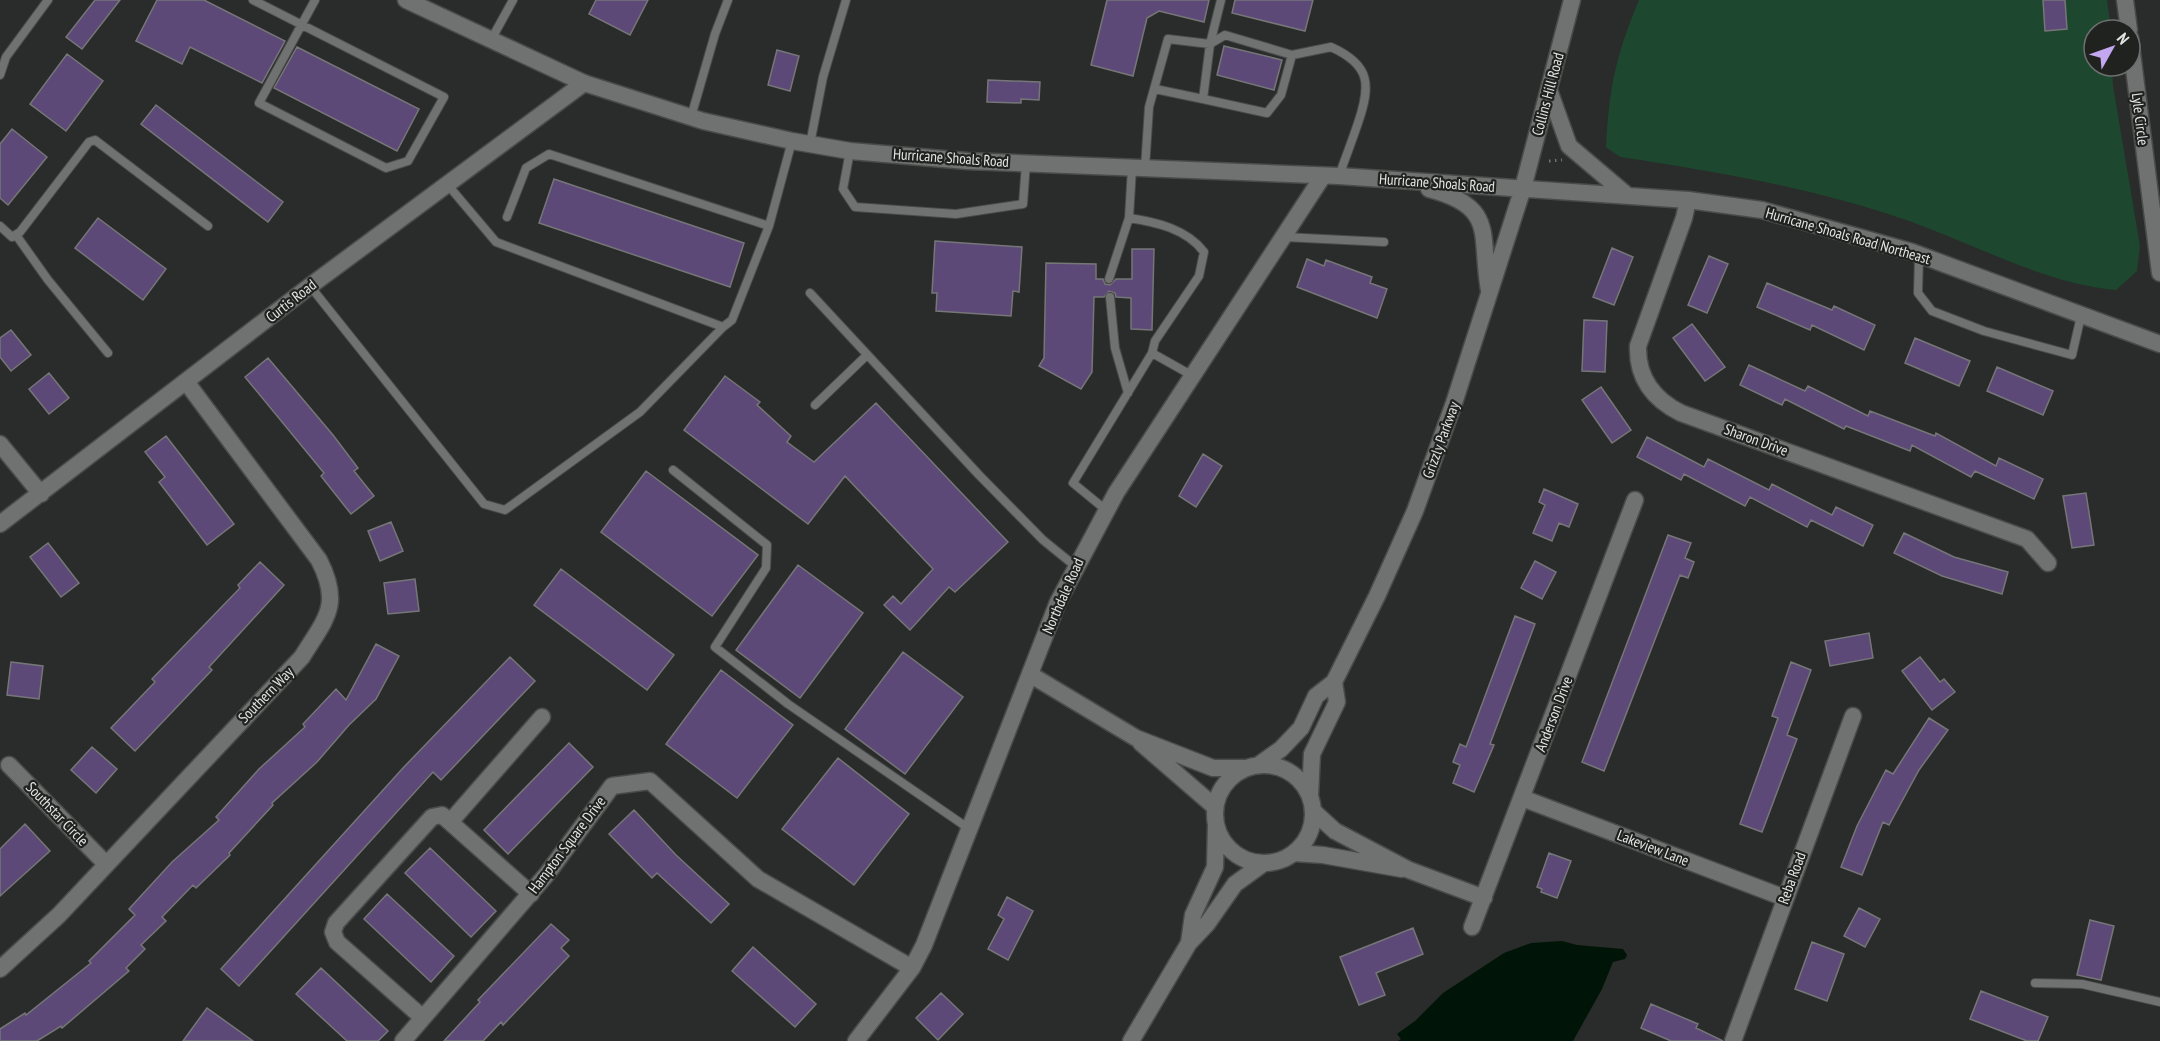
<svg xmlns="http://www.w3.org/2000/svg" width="2160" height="1041" viewBox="0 0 2160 1041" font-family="'PT Sans Narrow',sans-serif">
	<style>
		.green { fill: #1d482f }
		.water { fill: #001507 }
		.building { fill: #5c4977; stroke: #767678; stroke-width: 1.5 }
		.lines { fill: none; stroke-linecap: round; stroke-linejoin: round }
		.service-casing { stroke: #494b4a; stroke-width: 10 }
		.minor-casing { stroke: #494b4a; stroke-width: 19 }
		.tertiary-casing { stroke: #494b4a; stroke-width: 19 }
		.path { stroke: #717472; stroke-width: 3; stroke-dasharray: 1.5 4.5; stroke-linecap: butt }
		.service { stroke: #6f7270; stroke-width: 8 }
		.minor { stroke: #6f7270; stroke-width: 16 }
		.tertiary { stroke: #6f7270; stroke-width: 16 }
		.labels { text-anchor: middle; stroke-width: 4.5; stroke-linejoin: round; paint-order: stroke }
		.street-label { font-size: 15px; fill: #e4e6e5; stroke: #202220 }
	</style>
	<rect width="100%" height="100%" fill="#292c2a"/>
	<path class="green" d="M 1639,0 L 2107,0 L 2111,30 L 2094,30 L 2094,66 L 2112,66 L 2113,86 L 2140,246 L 2137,271 L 2116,290 C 2043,283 1977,245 1909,221 C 1814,188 1719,172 1620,157 L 1606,147 C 1609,88 1616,55 1639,0 Z"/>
	<path class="water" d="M 1562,941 L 1577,945 L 1623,949 L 1627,955 L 1625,959 L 1613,962 L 1602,989 L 1573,1041 L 1398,1041 L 1401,1039 L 1397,1034 L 1415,1021 L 1443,993 L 1504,953 L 1531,943 Z"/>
	<path class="building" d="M 95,0 L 120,0 L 82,49 L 66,37 Z
		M 157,0 L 204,0 L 285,41 L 262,83 L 190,47 L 182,64 L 136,41 Z
		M 596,0 L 648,0 L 630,35 L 589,14 Z
		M 1107,0 L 1209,0 L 1204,22 L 1159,11 L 1147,18 L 1133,76 L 1091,65 Z
		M 1235,0 L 1313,0 L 1305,31 L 1232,13 Z
		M 2043,0 L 2065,0 L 2067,29 L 2045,31 Z
		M 1224,46 L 1282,60 L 1274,90 L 1217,75 Z
		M 297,47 L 419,109 L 397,151 L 274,88 Z
		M 777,50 L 799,56 L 790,91 L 768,85 Z
		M 67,54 L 103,81 L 66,131 L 30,104 Z
		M 988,80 L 1040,82 L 1039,100 L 1021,99 L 1021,103 L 987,102 Z
		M 156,105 L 283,202 L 268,222 L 141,124 Z
		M 12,129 L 47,157 L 8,205 L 0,198 L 0,144 Z
		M 554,179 L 744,243 L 730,287 L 539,223 Z
		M 98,218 L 166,269 L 143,300 L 75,248 Z
		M 935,241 L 1022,247 L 1019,292 L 1013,291 L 1011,316 L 936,311 L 937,293 L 932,293 Z
		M 1612,248 L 1633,257 L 1614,305 L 1593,297 Z
		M 1132,249 L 1154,249 L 1152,330 L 1131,329 L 1131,298 L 1116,297 L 1115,293 L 1109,291 L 1104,297 L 1094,297 L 1092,372 L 1081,389 L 1039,366 L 1044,358 L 1046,263 L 1096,264 L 1096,279 L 1103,279 L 1105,284 L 1110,285 L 1116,279 L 1132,279 Z
		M 1709,256 L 1728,264 L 1707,313 L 1688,305 Z
		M 1307,259 L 1324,266 L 1326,260 L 1372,277 L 1370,283 L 1387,289 L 1377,318 L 1297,287 Z
		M 1767,283 L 1832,310 L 1834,306 L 1875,325 L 1864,350 L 1812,325 L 1810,330 L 1757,307 Z
		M 1584,320 L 1607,321 L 1605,372 L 1582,371 Z
		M 1692,324 L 1725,367 L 1705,381 L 1673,338 Z
		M 11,330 L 31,355 L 11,371 L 0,357 L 0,338 Z
		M 1915,338 L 1970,361 L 1959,386 L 1905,363 Z
		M 268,358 L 333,435 L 358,468 L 354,471 L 374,496 L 351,514 L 321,476 L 324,473 L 245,377 Z
		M 1749,365 L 1805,391 L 1808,386 L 1868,416 L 1870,411 L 1935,436 L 1936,433 L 1996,466 L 1999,458 L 2043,479 L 2034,499 L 1975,471 L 1971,477 L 1912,445 L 1910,451 L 1846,426 L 1844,429 L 1785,399 L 1782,405 L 1740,385 Z
		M 1997,367 L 2053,391 L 2043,415 L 1987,391 Z
		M 49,373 L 69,398 L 49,414 L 29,389 Z
		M 725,376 L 760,402 L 757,405 L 791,436 L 787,442 L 814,462 L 876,403 L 1008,542 L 955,592 L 949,587 L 910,630 L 884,605 L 893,596 L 901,604 L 933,569 L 845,476 L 808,524 L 684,430 Z
		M 1601,387 L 1631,430 L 1612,443 L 1582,400 Z
		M 166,436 L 234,524 L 207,545 L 159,482 L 165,477 L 145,452 Z
		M 1647,437 L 1704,467 L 1708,459 L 1769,490 L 1772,484 L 1832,515 L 1836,507 L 1873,525 L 1863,546 L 1811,520 L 1807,527 L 1750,497 L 1745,506 L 1684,474 L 1681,480 L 1637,457 Z
		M 1203,454 L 1222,466 L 1196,507 L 1179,496 Z
		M 646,471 L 758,555 L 712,616 L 601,532 Z
		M 1544,489 L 1578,504 L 1569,527 L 1559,523 L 1552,541 L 1533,533 L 1545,505 L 1539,502 Z
		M 2086,493 L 2094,545 L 2072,548 L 2063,496 Z
		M 391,522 L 403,551 L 380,561 L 368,531 Z
		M 1904,533 L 1954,557 L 2008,572 L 2002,594 L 1942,576 L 1894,553 Z
		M 1668,535 L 1691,543 L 1685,558 L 1694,562 L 1688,578 L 1680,575 L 1604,771 L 1582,762 Z
		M 48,543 L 79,583 L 61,597 L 30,557 Z
		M 1535,561 L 1556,572 L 1542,599 L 1521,588 Z
		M 260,562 L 284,585 L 209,667 L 212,670 L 135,751 L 111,728 L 155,682 L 152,679 L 240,588 L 238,585 Z
		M 798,565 L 863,613 L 800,698 L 736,650 Z
		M 561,569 L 674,655 L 647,690 L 534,605 Z
		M 415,579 L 419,611 L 388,614 L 384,583 Z
		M 1515,616 L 1535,624 L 1490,744 L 1494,745 L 1474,792 L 1453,783 L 1460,765 L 1453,762 L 1460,744 L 1466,747 Z
		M 1869,633 L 1873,658 L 1830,666 L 1825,641 Z
		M 376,644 L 399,656 L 376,699 L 349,725 L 317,762 L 272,803 L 273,805 L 229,853 L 230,855 L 196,888 L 193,885 L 162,917 L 166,921 L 141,945 L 145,949 L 126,968 L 129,971 L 62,1028 L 61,1026 L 37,1041 L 0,1041 L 0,1029 L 25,1013 L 26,1015 L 91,963 L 89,961 L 135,915 L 129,909 L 172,862 L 219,820 L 216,817 L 259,769 L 305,727 L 303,724 L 336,689 L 346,700 Z
		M 903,652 L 963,697 L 905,774 L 845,729 Z
		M 510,657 L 535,681 L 441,780 L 433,772 L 239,986 L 221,969 L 403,768 Z
		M 1920,657 L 1940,682 L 1944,679 L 1955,692 L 1932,710 L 1902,671 Z
		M 11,662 L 43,666 L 39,699 L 7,695 Z
		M 1791,662 L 1811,670 L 1787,735 L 1797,739 L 1762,832 L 1740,824 L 1778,718 L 1772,716 Z
		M 721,670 L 793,725 L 737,798 L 666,744 Z
		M 1929,718 L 1948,730 L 1919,770 L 1889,825 L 1883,822 L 1862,875 L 1841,867 L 1857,826 L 1886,770 L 1893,774 Z
		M 569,743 L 593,767 L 508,854 L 484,830 Z
		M 92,747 L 117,769 L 96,793 L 71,770 Z
		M 838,758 L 909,814 L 854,885 L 782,829 Z
		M 634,810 L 676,855 L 729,904 L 711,923 L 657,873 L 652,878 L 609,834 Z
		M 25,824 L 50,851 L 0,896 L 0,849 Z
		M 430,848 L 496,911 L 471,937 L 405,873 Z
		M 1549,853 L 1571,861 L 1557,898 L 1541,892 L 1542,889 L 1537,887 Z
		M 387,894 L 454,956 L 431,982 L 364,919 Z
		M 1007,897 L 1033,911 L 1008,960 L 988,949 L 1004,919 L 998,915 Z
		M 1859,908 L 1880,919 L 1865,947 L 1844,936 Z
		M 2090,920 L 2114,926 L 2101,980 L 2077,975 Z
		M 551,924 L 569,940 L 561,948 L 569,956 L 503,1025 L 501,1022 L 483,1041 L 444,1041 L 480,1002 L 478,1000 Z
		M 1413,928 L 1423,954 L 1376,973 L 1385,995 L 1359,1005 L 1340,957 Z
		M 1812,942 L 1844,954 L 1827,1001 L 1795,989 Z
		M 753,947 L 816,1004 L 795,1027 L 732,971 Z
		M 321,968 L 388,1031 L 378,1041 L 347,1041 L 296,994 Z
		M 1981,991 L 2048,1017 L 2038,1041 L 2027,1041 L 1970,1019 Z
		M 941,993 L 963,1014 L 938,1040 L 916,1018 Z
		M 1651,1004 L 1698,1024 L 1696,1028 L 1723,1041 L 1671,1041 L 1641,1028 Z
		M 207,1008 L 253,1041 L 183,1041 Z"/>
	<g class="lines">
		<defs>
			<path id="service" d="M 253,0 L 444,97 L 408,161 L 386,168 L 259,103 L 315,0
				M 491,40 L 513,0
				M 1210,44 L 1225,35 L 1292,55
				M 1210,44 L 1221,0
				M 0,75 L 6,57 L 48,0
				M 1155,89 L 1203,99
				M 691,117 L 715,34 L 728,0
				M 810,144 L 823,77 L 846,0
				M 850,151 L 843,189 L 855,207 L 956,214 L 1023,204 L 1026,163
				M 1132,168 L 1129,218 C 1156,222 1187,229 1204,252 L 1199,276 L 1155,341 L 1152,353 L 1193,376
				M 1145,168 L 1149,107 L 1168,39 L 1210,44 L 1203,99 L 1267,113 L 1281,95 L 1292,55 L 1331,47 C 1371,65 1371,85 1358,123 C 1352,141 1345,159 1339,176
				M 447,184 L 496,242 L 723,327 L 732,320 L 769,226 L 549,154 L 526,168 L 507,217
				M 0,226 L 12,237 L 20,232 L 89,142 L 95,140 L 208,226
				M 769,226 L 792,141
				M 16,235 L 48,280 L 108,353
				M 1284,237 L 1384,242
				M 1919,255 L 1918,293 L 1932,311 L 1984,331 L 2072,355 L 2081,316
				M 1109,279 L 1129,218
				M 310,286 L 484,504 L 505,510 L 640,412 L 723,327
				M 810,293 L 979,475 L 1043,540 L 1075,566
				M 1110,297 L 1115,348 L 1128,393
				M 815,405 L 867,355
				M 673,470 L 767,545 L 766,568 L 715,647 L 788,704 L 968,828
				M 1106,510 L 1073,483 L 1152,353
				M 2035,983 L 2082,984 L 2160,1002"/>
			<path id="minor" d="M 2125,0 L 2129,30
				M 2130,37 L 2160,273
				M 1688,200 L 1684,218 L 1638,346 C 1637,377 1653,399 1681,413 L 2027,539 L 2048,563
				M 0,444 L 41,494
				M 0,524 L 310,286 L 584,83
				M 1031,675 L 1136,738 L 1213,768 L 1244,768
				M 1141,743 L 1215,807
				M 9,765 L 105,863
				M 1522,798 L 1785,898
				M 1313,811 L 1335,831 L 1409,870 L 1484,898
				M 451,821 L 542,717
				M 1294,853 L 1323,855 L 1402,869
				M 1472,927 L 1635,500
				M 0,969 L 59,915 L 302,657 C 326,618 342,605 319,560 L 187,383
				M 423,1018 L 337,942 L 333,932 L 336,923 L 432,817 L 442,815 L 531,894
				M 403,1041 L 547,874 L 612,786 L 650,781 L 758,879 L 912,968
				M 856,1041 L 912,968 L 924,945 L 1058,602 L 1116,493 L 1323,176
				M 1733,1041 L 1853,716"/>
			<path id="tertiary" d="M 406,0 L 584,83 L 703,121 L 792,141 L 850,151 L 967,161 L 1339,176 L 1688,200 L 1762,210 L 1912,252 L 2160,344
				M 1549,90 L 1569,146 L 1628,196
				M 1429,189 C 1498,207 1479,235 1489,290
				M 1260,764 L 1281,749 L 1301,728 L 1316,696 L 1334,682 L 1377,596 L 1415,511 L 1454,403 L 1523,188 L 1572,0
				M1215 814a49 49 0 1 1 98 0a49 49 0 1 1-98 0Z
				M 1310,796 L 1312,754 L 1337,702 L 1334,682
				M 1189,943 L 1193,915 L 1215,867 L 1216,826
				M 1131,1041 L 1189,943 L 1207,924 L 1235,884 L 1264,863"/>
		</defs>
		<use href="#service" class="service-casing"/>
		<use href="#minor" class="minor-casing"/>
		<use href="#tertiary" class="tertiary-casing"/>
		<path class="path" d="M 1549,161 L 1562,160"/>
		<use href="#service" class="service"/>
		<use href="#minor" class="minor"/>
		<use href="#tertiary" class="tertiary"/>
	</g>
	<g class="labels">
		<g class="street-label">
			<text transform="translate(1548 94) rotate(-75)" y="5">Collins Hill Road</text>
			<text transform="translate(2140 119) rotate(83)" y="5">Lyle Circle</text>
			<text transform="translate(951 158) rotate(4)" y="5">Hurricane Shoals Road</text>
			<text transform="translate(1437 183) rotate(4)" y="5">Hurricane Shoals Road</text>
			<text transform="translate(1848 236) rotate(16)" y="5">Hurricane Shoals Road Northeast</text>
			<text transform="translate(291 301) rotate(-38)" y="5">Curtis Road</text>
			<text transform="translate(1441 440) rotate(-70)" y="5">Grizzly Parkway</text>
			<text transform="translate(1756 440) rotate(20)" y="5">Sharon Drive</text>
			<text transform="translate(1063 596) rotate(-66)" y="5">Northdale Road</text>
			<text transform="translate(266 695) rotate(-46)" y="5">Southern Way</text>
			<text transform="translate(1554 714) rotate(-69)" y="5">Anderson Drive</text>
			<text transform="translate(57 814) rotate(46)" y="5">Southstar Circle</text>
			<text transform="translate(567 845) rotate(-53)" y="5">Hampton Square Drive</text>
			<text transform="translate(1653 848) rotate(21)" y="5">Lakeview Lane</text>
			<text transform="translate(1792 878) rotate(-70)" y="5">Reba Road</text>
		</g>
	</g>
	<g transform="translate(2112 48) rotate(50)"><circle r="28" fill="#202220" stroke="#6e706f" stroke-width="1.5"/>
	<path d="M0-4.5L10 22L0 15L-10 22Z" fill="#c4a7f1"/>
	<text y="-9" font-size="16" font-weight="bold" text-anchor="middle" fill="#e4e6e5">N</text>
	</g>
</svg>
